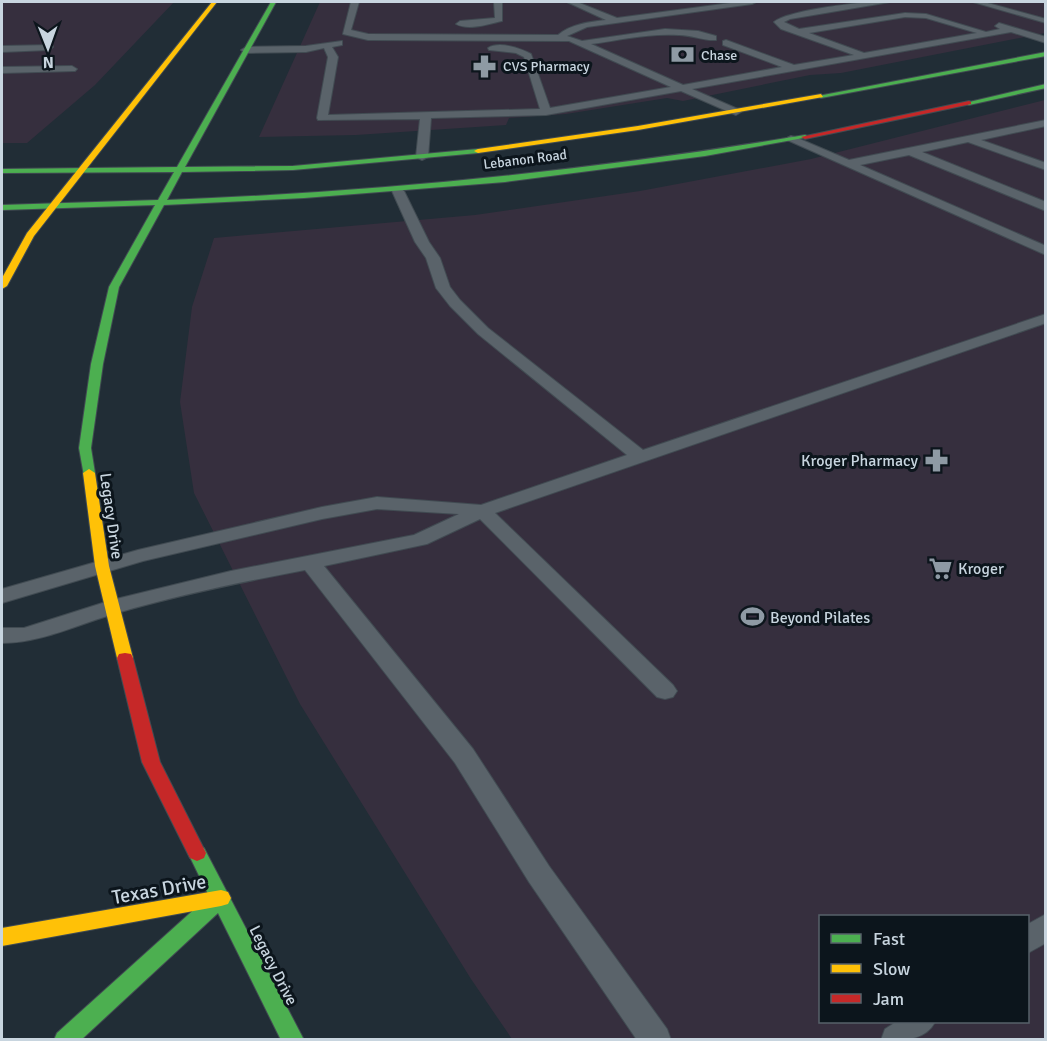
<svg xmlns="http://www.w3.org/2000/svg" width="1047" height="1041" viewBox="0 0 1047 1041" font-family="Signika,sans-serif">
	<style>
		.commercial { fill: #362f3e; fill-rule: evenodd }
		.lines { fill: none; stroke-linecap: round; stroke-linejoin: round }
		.lane-casing { stroke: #414b52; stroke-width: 2 }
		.fast-casing { stroke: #414b52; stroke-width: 2 }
		.slow-casing { stroke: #414b52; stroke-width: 2 }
		.jam-casing { stroke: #414b52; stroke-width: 2 }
		.lane { fill: #5a636a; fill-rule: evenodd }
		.fast { fill: #4caf50; fill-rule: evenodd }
		.slow { fill: #ffc107; fill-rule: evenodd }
		.jam { fill: #c62828; fill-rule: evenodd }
		.labels { text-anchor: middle; stroke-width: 6; stroke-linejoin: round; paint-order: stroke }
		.far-poi-label { font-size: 14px; fill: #c8d5df; stroke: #0c151c; text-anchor: start }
		.far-street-label { font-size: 14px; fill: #c8d5df; stroke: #0c151c }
		.poi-label { font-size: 16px; fill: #c8d5df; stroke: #0c151c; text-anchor: start }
		.street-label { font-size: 16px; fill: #c8d5df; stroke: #0c151c }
		.near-street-label { font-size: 20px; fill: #c8d5df; stroke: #0c151c }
	</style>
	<rect width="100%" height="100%" fill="#212d36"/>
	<path class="commercial" d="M 2,2 L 174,2 L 95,85 L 27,143 L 2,143 Z
		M 320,2 L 1045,2 L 1045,33 L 841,73 L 810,75 L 683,101 L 667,98 L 566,114 L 509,118 L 506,125 L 356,135 L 259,137 Z
		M 1045,100 L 1045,1039 L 512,1039 L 471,979 L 300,704 L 194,493 L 180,402 L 192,307 L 214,238 L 475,215 L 640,191 L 811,159 ZM 820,916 L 1028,916 L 1028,1022 L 820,1022 Z"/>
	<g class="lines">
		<defs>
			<path id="lane" d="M 351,2 L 359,2 L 351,30 L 368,34 L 558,35 C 571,24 589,22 606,20 L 567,2 L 577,2 L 617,18 L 738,2 L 756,2 L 752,4 L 587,27 L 567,36 L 582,41 L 665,29 L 698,31 L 716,36 L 716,40 C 704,41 691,35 679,35 C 649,33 620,40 591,44 L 683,85 L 782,67 L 723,45 L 723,41 L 726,40 L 794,65 L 854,55 L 781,29 L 774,22 C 788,10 870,0 890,2 L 790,19 L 784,22 L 799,29 L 905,13 L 926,14 L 986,32 L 1000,29 L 995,26 L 999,23 L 1046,37 L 1046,43 L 1011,32 L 692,89 L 740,110 L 741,112 L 736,115 L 681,91 L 546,115 L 431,118 L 428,157 L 422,160 L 416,157 L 420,119 L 318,120 L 317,118 L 328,57 L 324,48 L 306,52 L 246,53 L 241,50 L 246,47 L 306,46 L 342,41 L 342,45 L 332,47 L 338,57 L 328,115 L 540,109 L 524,57 L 516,53 L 489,50 L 488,48 C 499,41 520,48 531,54 L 550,108 L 671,87 L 569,41 L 368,40 L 343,34 ZM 905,17 L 926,18 L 977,33 L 864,53 L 809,33 Z
				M 494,2 L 502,2 L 502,21 C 489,24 468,31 456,24 L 460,21 L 495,18 Z
				M 973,2 L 984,2 L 1046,19 L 1046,23 Z
				M 52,45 L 53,47 L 49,50 L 2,52 L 2,46 Z
				M 72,66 L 77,69 L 75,71 L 2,73 L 2,67 Z
				M 1046,120 L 1046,126 L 981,140 L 1046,163 L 1046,170 L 968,142 L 922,152 L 1046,202 L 1046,211 L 909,155 L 860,165 L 1046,246 L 1046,255 L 785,139 L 791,136 L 795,137 L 849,160 Z
				M 398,187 L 404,191 L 429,242 L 440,258 L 450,287 L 460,300 L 488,328 L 643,450 L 1046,314 L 1046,323 L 495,513 L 673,685 L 677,691 L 673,697 L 665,699 L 657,697 L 480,519 L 427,544 L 324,566 L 473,749 L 549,866 L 667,1029 L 671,1040 L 637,1040 L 529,882 L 455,763 L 305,570 C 242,582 178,595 117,613 C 79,624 41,643 2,643 L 2,628 L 24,628 L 112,600 L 231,571 L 414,535 L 459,514 L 377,509 L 322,519 L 143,561 L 2,603 L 2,589 L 138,550 L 322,507 L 377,497 L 481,505 L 627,455 L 478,334 L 450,306 L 436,288 L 426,258 L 415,242 L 392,191 Z
				M 1046,914 L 1046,943 L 1028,953 L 1028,924 Z
				M 896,1022 L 935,1022 C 925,1041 904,1040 881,1040 L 885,1029 Z"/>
			<path id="fast" d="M 271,2 L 276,2 L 185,167 L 293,166 L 478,149 L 482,151 L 478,153 L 293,170 L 182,172 L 167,200 C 381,192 594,170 805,135 L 809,137 L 705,156 L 505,182 L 304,198 L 164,205 L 119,287 L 103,364 L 91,448 L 95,473 L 89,477 L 84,476 L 79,448 L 91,364 L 109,287 L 155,205 L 2,210 L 2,205 L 158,200 L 174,172 L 2,173 L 2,169 L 177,167 Z
				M 1046,52 L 1046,56 L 821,98 L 818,96 Z
				M 1046,84 L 1046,88 L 969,105 L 965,103 Z
				M 197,845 L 204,848 L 304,1040 L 281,1040 L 218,913 L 81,1040 L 54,1040 L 57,1033 L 209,896 L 188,853 L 190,848 Z"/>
			<path id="slow" d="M 212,2 L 217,2 L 34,236 L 7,286 L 2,289 L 2,278 L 27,233 Z
				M 821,94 L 823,97 L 638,130 L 478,153 L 474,151 L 478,149 L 638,126 Z
				M 89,469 L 95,473 L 109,566 L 133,658 L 131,662 L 119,662 L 117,658 L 95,566 L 83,473 Z
				M 221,890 L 228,892 L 231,898 L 228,904 L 221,906 L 2,946 L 2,928 Z"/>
			<path id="jam" d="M 969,101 L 971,102 L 971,104 L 805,139 L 801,137 Z
				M 125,653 L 131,654 L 133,658 L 160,762 L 206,853 L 204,858 L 197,861 L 190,858 L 142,762 L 117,658 L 119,654 Z"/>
		</defs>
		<use href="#lane" class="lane-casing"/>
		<use href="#fast" class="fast-casing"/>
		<use href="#slow" class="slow-casing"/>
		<use href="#jam" class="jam-casing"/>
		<use href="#lane" class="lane"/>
		<use href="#fast" class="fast"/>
		<use href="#slow" class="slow"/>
		<use href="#jam" class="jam"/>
	</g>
	<defs>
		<symbol id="bank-bare" viewBox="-9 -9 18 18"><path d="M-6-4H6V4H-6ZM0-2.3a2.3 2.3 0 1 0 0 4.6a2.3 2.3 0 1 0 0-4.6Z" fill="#8e9aa4" stroke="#0c151c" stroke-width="2.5" paint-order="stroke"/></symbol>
		<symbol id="pharmacy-bare" viewBox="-9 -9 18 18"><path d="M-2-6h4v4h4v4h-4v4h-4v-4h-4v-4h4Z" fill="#8e9aa4" stroke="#0c151c" stroke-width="2.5" paint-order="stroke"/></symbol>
		<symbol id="supermarket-bare" viewBox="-9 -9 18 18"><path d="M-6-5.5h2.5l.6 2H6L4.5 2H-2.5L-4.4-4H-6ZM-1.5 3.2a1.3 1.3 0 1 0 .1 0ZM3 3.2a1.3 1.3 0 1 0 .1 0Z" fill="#8e9aa4" stroke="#0c151c" stroke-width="2.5" paint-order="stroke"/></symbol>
		<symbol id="stadium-bare" viewBox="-9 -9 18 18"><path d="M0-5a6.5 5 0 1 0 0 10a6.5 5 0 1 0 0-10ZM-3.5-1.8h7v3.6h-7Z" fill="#8e9aa4" stroke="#0c151c" stroke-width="2.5" paint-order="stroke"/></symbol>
	</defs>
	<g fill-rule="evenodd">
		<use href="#bank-bare" x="666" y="38" width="33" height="33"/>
		<use href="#pharmacy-bare" x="468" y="50" width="33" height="33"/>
		<use href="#pharmacy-bare" x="920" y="444" width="33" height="33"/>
		<use href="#supermarket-bare" x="924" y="552" width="33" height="33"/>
		<use href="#stadium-bare" x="736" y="600" width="33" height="33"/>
	</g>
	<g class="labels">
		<g class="far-poi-label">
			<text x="701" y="60">Chase</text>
			<text x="503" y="71">CVS Pharmacy</text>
		</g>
		<g class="far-street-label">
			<text transform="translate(525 159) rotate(-7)" y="5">Lebanon Road</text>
		</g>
		<g class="poi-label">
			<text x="918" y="466" text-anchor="end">Kroger Pharmacy</text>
			<text x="958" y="574">Kroger</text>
			<text x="770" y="623">Beyond Pilates</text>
		</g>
		<g class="street-label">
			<text transform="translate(112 516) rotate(82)" y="6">Legacy Drive</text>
			<text transform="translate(274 965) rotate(63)" y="6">Legacy Drive</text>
		</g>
		<g class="near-street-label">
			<text transform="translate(159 889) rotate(-10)" y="7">Texas Drive</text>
		</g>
	</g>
	<rect width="1047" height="1041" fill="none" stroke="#c8d5df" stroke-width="6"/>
	<rect x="819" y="915" width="210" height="108" fill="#0c151c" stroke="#57626a" stroke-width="1.5"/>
	<rect x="831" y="934" width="30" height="9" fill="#4caf50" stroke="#57626a" stroke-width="1.5"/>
	<text x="873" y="945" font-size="18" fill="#c8d5df">Fast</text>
	<rect x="831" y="964" width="30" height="9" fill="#ffc107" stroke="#57626a" stroke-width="1.5"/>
	<text x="873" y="975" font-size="18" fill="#c8d5df">Slow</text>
	<rect x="831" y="994" width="30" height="9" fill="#c62828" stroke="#57626a" stroke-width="1.5"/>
	<text x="873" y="1005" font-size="18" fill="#c8d5df">Jam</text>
	<g transform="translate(48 48) rotate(179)" stroke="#0c151c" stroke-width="4.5" paint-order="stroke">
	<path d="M0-4.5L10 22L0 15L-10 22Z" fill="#c8d5df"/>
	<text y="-9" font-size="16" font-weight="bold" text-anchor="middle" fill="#c8d5df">N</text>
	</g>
</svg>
